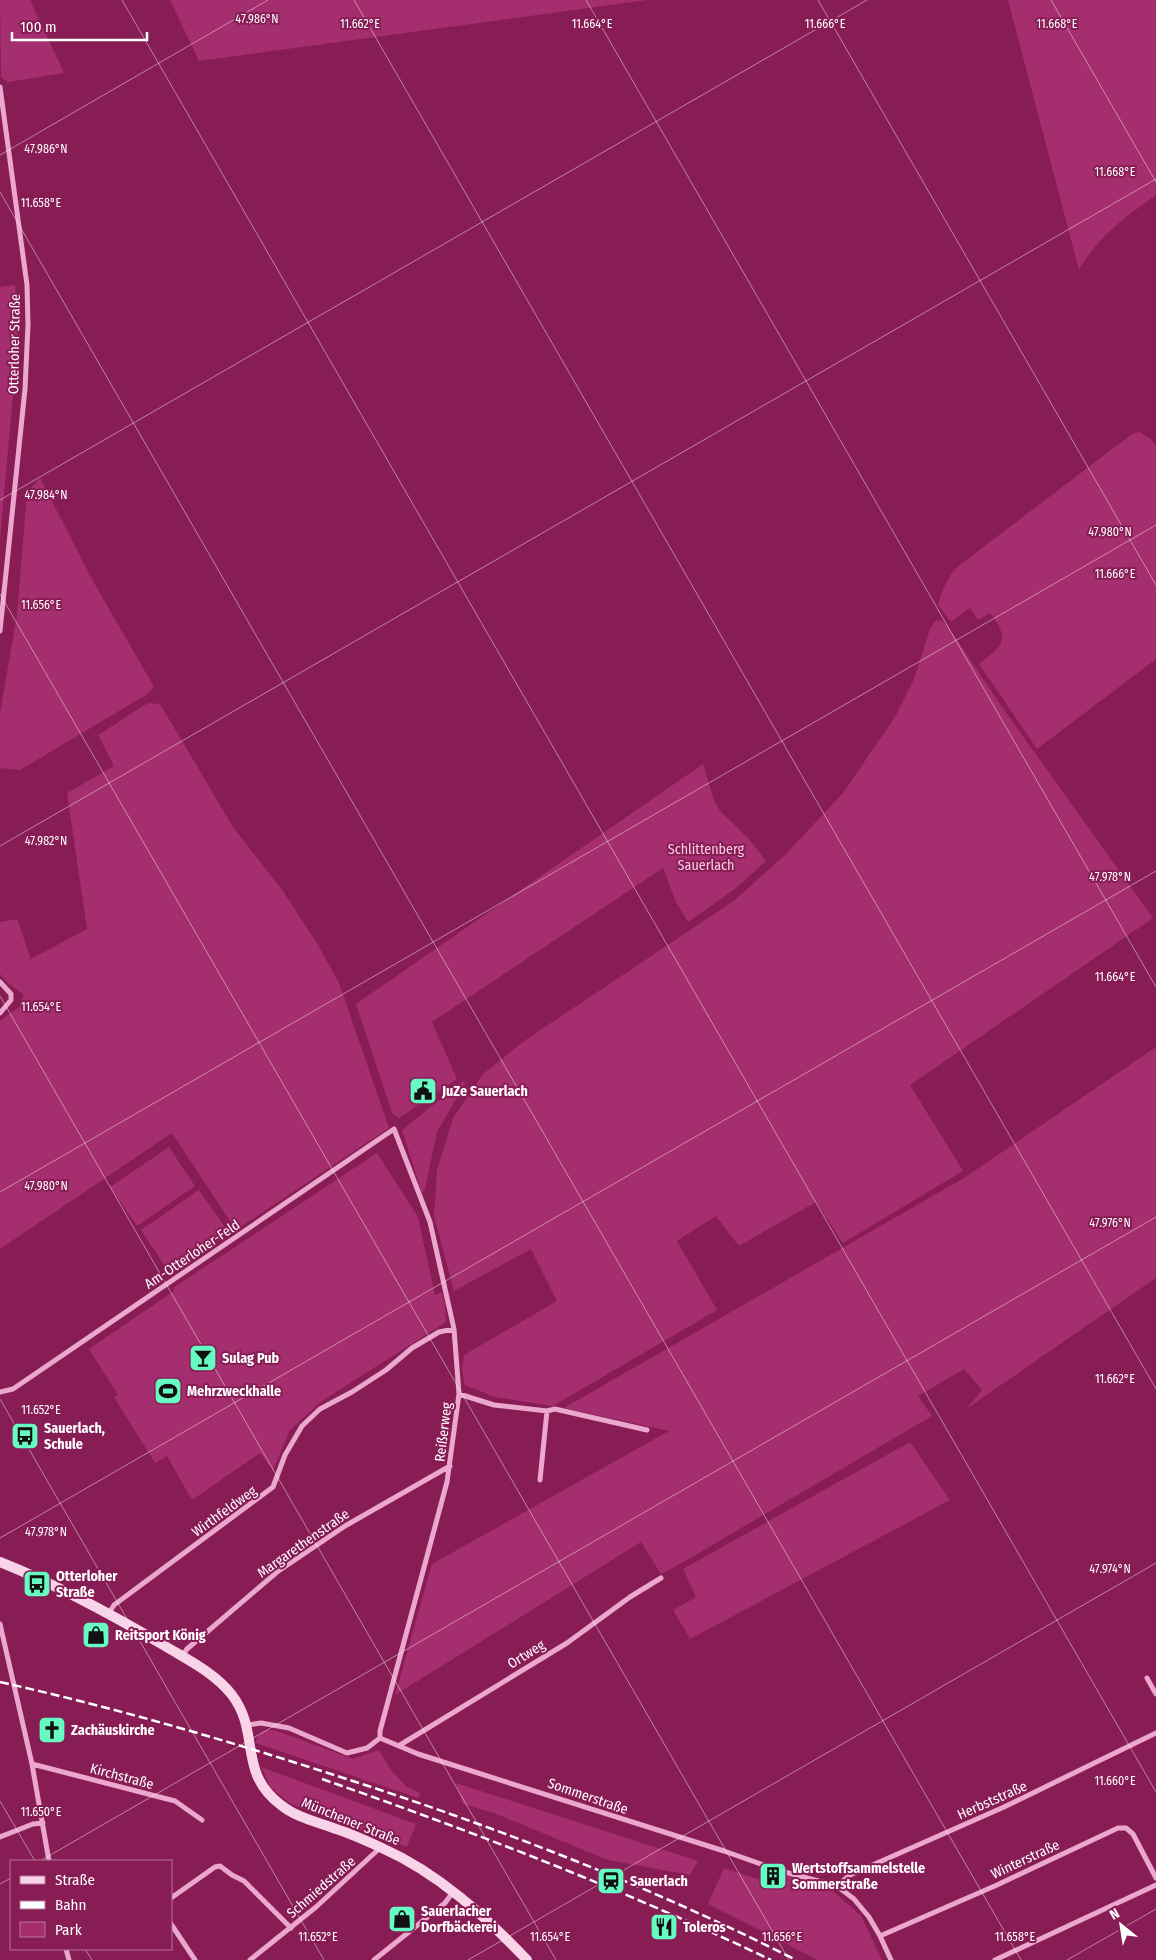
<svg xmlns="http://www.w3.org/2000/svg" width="1156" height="1960" viewBox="0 0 1156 1960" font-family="'Fira Sans Condensed',sans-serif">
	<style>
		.green { fill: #a42e6e }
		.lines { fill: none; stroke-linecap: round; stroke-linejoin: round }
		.minor { stroke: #eba7cc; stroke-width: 5 }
		.secondary { stroke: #f9d3e7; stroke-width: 10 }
		.rail { stroke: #fff; stroke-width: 2.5; stroke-dasharray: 9 4; stroke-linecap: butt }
		.ticks { fill: none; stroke: #fff; stroke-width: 1; stroke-opacity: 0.45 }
		.labels { text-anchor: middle; stroke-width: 4; stroke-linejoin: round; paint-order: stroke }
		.street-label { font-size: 14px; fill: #fff; stroke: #881d55 }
		.park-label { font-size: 14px; fill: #f8cce4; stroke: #881d55 }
		.poi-label { font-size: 14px; font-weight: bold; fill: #fff; stroke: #881d55; text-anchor: start }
		.ticks-label { font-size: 12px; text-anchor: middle; fill: #fff; stroke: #881d55; stroke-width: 4; stroke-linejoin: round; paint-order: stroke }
	</style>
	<rect width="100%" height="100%" fill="#881d55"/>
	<path class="green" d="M 0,0 L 30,0 L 64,73 L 8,82 L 1,77 Z
		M 170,0 L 647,0 L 199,61 Z
		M 1008,0 L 1156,0 L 1156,195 C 1124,218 1099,235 1079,270 Z
		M 15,285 L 18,339 L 0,539 L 0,287 Z
		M 1139,432 L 1151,439 L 1156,446 L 1156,659 L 1037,749 L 979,664 C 1003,644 1011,641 990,613 L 978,620 L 970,608 L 951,622 L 938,605 C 942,590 947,578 957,567 L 1132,434 Z
		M 40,478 L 93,581 L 154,687 L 146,695 L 20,770 L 0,768 L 0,713 L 17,615 L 27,493 Z
		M 940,620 L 947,625 L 1000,704 L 1153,918 L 910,1085 L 963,1171 L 843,1243 L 816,1202 L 739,1246 L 716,1216 L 677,1241 L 717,1310 L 553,1406 L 495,1397 L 465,1385 L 462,1370 L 464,1355 L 557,1301 L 531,1249 L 454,1291 L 434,1216 L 437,1170 L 453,1118 L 483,1074 L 527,1039 L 735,900 L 786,854 L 843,793 L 895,717 L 914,679 L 930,629 L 935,621 Z
		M 148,703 L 160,704 L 233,827 L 283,891 L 318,945 L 339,983 L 389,1128 L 236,1230 L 172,1133 L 0,1249 L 0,1021 L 19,1007 L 24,995 L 7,982 L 0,974 L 0,922 L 17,919 L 31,959 L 87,929 L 67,793 L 114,766 L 98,735 Z
		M 703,764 L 714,800 L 720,811 L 749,839 L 766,861 L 735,889 L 688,922 L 676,902 L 663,868 L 432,1022 L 457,1079 L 399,1118 L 392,1113 L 356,1004 Z
		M 1156,1047 L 1156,1278 L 966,1409 L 982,1390 L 964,1369 L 918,1396 L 932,1416 L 680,1564 L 661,1574 L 641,1542 L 395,1695 L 432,1564 L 669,1431 L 564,1408 L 964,1178 Z
		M 463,1081 L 465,1083 L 437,1132 L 425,1189 L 422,1193 L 402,1130 Z
		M 169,1147 L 195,1186 L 137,1226 L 110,1187 Z
		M 377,1153 L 418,1217 L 435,1295 L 442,1292 L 445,1305 L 446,1322 L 322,1401 L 290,1430 L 273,1470 L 260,1453 L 192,1500 L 167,1456 L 155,1463 L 114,1397 L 118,1395 L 89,1349 L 174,1291 L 173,1288 Z
		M 199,1190 L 226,1229 L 167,1269 L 141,1230 Z
		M 910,1442 L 950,1500 L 690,1639 L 673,1610 L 696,1597 L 683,1569 Z
		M 267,1730 L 274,1730 L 353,1759 L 379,1750 L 391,1770 L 406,1786 L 420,1793 L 418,1798 L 256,1743 C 257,1735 260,1732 267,1730 Z
		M 261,1767 L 416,1824 L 407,1847 L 291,1804 L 271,1788 Z
		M 456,1783 L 698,1861 L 690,1875 L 608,1860 L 494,1813 L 463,1804 Z
		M 724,1868 L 769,1883 L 775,1881 L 777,1873 L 831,1889 L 861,1916 L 882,1960 L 818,1960 L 708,1904 Z"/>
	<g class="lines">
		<path class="minor" d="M 0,87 L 27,285 L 28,325 L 25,389 L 0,631
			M 0,982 L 11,994 L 11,1000 L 0,1013
			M 0,1392 L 13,1389 L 394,1129 L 430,1222 L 454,1329 L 459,1394 L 447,1482 L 380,1731 L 380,1738
			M 459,1394 L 494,1405 L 547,1411 L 555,1409 L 647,1430
			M 540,1480 L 547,1411
			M 109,1613 L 114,1605 L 273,1487 L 285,1455 L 302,1426 L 320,1409 L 352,1392 L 386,1370 L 412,1348 L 439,1332 L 454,1329
			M 0,1624 L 32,1764 L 49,1861
			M 182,1656 L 187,1649 L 277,1572 L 345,1526 L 450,1466
			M 1147,1678 L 1156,1694
			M 247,1725 L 261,1723 L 289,1728 L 347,1753 L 367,1748 L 380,1738
			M 380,1738 L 418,1754 L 724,1851 L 781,1871 L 837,1886 L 854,1899 L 869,1917 L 880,1936 L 891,1960
			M 400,1745 L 567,1643 L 630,1597 L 661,1578
			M 32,1764 L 175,1801 L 202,1820
			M 0,1837 L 33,1824 L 43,1823
			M 837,1886 L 850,1875 L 1004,1807 L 1156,1733
			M 171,1898 L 215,1867 L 220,1866 L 232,1875 L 244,1881 L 291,1928
			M 171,1924 L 195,1960
			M 880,1936 L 997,1885 L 1118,1828 L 1126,1828 L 1133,1834 L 1156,1878
			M 66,1949 L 69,1960
			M 250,1960 L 316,1907 L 381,1847
			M 374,1960 L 445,1903 L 453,1892
			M 995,1960 L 1156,1885"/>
		<path class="secondary" d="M 0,1562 C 58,1585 111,1614 165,1646 C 188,1660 215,1673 232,1695 C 261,1733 237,1772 281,1805 C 297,1818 318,1822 336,1829 C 352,1834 367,1841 382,1848 C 438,1873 485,1916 527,1960"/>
		<path class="rail" d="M 0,1682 C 112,1707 222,1739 331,1774 C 491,1825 646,1884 796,1960
			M 322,1779 C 474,1832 625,1890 771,1960"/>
	</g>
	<path class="ticks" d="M 122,0 L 1156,1792M 354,0 L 1156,1389M 586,0 L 1156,987M 818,0 L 1156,585M 1051,0 L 1156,182M 0,155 L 268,0M 0,192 L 1021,1960M 0,500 L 867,0M 0,594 L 789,1960M 0,846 L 1156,179M 0,996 L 556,1960M 0,1192 L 1156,525M 0,1399 L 324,1960M 0,1538 L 1156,871M 0,1801 L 35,1861M 40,1861 L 1156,1217M 0,1884 L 11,1878M 85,1949 L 92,1960M 468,1960 L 1156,1563M 1067,1960 L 1156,1909"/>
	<defs>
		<symbol id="civic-square" viewBox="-11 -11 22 22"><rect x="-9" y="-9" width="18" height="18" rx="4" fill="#66fbc3" stroke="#881d55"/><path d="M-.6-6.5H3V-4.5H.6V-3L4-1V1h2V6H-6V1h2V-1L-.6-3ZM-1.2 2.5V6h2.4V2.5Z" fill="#111"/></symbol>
		<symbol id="bar-square" viewBox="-11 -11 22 22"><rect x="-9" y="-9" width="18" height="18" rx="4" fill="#66fbc3" stroke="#881d55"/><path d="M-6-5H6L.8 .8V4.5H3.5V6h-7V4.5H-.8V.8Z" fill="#111"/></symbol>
		<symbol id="stadium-square" viewBox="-11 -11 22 22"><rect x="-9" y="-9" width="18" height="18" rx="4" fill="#66fbc3" stroke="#881d55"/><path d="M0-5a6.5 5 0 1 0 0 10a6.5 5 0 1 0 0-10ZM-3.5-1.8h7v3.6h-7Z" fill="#111"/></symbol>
		<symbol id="bus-square" viewBox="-11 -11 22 22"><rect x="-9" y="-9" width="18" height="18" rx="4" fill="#66fbc3" stroke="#881d55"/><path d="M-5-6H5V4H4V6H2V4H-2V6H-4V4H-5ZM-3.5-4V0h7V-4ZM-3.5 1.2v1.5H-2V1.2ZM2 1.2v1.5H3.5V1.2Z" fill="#111"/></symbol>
		<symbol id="shop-square" viewBox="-11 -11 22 22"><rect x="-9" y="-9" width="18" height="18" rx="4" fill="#66fbc3" stroke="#881d55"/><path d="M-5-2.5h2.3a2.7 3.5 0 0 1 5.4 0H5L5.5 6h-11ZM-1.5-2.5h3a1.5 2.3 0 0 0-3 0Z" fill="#111"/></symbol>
		<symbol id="church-square" viewBox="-11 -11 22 22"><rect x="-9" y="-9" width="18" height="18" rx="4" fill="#66fbc3" stroke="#881d55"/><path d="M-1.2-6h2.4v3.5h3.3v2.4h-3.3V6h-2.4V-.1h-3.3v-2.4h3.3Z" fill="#111"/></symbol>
		<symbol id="building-square" viewBox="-11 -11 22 22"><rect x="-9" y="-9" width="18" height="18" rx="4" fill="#66fbc3" stroke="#881d55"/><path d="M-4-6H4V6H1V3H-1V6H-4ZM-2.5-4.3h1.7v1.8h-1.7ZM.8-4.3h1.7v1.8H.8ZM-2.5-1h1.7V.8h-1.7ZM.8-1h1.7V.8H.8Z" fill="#111"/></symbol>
		<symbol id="station-square" viewBox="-11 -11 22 22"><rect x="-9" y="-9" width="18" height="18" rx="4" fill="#66fbc3" stroke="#881d55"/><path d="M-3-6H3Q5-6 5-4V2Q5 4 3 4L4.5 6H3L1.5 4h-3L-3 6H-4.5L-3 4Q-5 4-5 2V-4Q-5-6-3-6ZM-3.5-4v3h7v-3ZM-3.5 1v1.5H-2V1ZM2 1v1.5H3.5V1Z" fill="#111"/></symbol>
		<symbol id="restaurant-square" viewBox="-11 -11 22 22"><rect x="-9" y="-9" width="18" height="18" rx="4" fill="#66fbc3" stroke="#881d55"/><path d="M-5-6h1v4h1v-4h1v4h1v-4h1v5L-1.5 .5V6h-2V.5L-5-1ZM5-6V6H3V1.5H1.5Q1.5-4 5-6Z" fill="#111"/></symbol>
	</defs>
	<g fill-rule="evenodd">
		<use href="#civic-square" x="407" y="1075" width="32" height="32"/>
		<use href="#bar-square" x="187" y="1342" width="32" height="32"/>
		<use href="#stadium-square" x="152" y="1375" width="32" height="32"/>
		<use href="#bus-square" x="9" y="1420" width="32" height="32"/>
		<use href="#bus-square" x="21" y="1568" width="32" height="32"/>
		<use href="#shop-square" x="80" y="1619" width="32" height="32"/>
		<use href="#church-square" x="36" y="1714" width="32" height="32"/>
		<use href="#building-square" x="757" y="1860" width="32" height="32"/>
		<use href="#station-square" x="595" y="1865" width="32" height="32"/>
		<use href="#shop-square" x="386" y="1903" width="32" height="32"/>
		<use href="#restaurant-square" x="648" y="1911" width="32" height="32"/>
	</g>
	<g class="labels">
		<g class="street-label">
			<text transform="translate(14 344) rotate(-89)" y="5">Otterloher Straße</text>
			<text transform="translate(192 1254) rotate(-34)" y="5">Am-Otterloher-Feld</text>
			<text transform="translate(443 1432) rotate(-83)" y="5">Reißerweg</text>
			<text transform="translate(224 1511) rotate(-36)" y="5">Wirthfeldweg</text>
			<text transform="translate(303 1543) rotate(-35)" y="5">Margarethenstraße</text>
			<text transform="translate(526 1654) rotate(-32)" y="5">Ortweg</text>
			<text transform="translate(122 1776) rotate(15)" y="5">Kirchstraße</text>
			<text transform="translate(588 1796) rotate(19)" y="5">Sommerstraße</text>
			<text transform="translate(992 1800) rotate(-24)" y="5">Herbststraße</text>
			<text transform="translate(351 1821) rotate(22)" y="5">Münchener Straße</text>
			<text transform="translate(1025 1859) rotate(-25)" y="5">Winterstraße</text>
			<text transform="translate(321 1887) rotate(-41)" y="5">Schmiedstraße</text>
		</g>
		<g class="park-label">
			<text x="706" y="854">Schlittenberg<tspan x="706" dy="16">Sauerlach</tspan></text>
		</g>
		<g class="poi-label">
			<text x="442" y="1096">JuZe Sauerlach</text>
			<text x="222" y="1363">Sulag Pub</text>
			<text x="187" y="1396">Mehrzweckhalle</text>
			<text x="44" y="1433">Sauerlach,<tspan x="44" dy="16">Schule</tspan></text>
			<text x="56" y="1581">Otterloher<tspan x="56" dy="16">Straße</tspan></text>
			<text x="115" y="1640">Reitsport König</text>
			<text x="71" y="1735">Zachäuskirche</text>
			<text x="792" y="1873">Wertstoffsammelstelle<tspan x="792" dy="16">Sommerstraße</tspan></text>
			<text x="630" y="1886">Sauerlach</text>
			<text x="421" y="1916">Sauerlacher<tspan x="421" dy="16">Dorfbäckerei</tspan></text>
			<text x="683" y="1932">Toleros</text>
		</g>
	</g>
	<g class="ticks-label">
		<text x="257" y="23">47.986°N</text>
		<text x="360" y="28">11.662°E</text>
		<text x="592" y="28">11.664°E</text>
		<text x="825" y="28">11.666°E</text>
		<text x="1057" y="28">11.668°E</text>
		<text x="46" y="153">47.986°N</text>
		<text x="1115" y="176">11.668°E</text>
		<text x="41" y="207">11.658°E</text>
		<text x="46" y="499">47.984°N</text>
		<text x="1110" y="536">47.980°N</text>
		<text x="1115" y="578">11.666°E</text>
		<text x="41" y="609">11.656°E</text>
		<text x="46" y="845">47.982°N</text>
		<text x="1110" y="881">47.978°N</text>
		<text x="1115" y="981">11.664°E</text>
		<text x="41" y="1011">11.654°E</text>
		<text x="46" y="1190">47.980°N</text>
		<text x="1110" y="1227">47.976°N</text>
		<text x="1115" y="1383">11.662°E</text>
		<text x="41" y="1414">11.652°E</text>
		<text x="46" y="1536">47.978°N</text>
		<text x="1110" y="1573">47.974°N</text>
		<text x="1115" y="1785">11.660°E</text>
		<text x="41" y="1816">11.650°E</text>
		<text x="318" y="1941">11.652°E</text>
		<text x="550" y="1941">11.654°E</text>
		<text x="782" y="1941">11.656°E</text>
		<text x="1015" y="1941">11.658°E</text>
	</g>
	<rect x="10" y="1860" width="162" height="90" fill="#881d55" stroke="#b87799"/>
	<rect x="20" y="1876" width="25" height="8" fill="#f9d3e7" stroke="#b87799"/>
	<text x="55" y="1885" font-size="15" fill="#ffffff">Straße</text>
	<rect x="20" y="1901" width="25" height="8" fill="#ffffff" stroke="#b87799"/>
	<text x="55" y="1910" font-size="15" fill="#ffffff">Bahn</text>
	<rect x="20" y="1922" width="25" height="15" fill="#a42e6e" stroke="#b87799"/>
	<text x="55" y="1935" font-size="15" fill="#ffffff">Park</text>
	<g transform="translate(1121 1925) rotate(330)" stroke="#881d55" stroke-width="4" paint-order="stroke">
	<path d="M0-4L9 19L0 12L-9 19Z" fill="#ffffff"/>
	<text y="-8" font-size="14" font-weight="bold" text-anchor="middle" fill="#ffffff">N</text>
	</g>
	<path d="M12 32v8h135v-8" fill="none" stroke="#ffffff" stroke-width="2.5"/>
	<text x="20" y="32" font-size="15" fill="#ffffff" stroke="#881d55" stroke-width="4" paint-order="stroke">100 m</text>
</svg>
